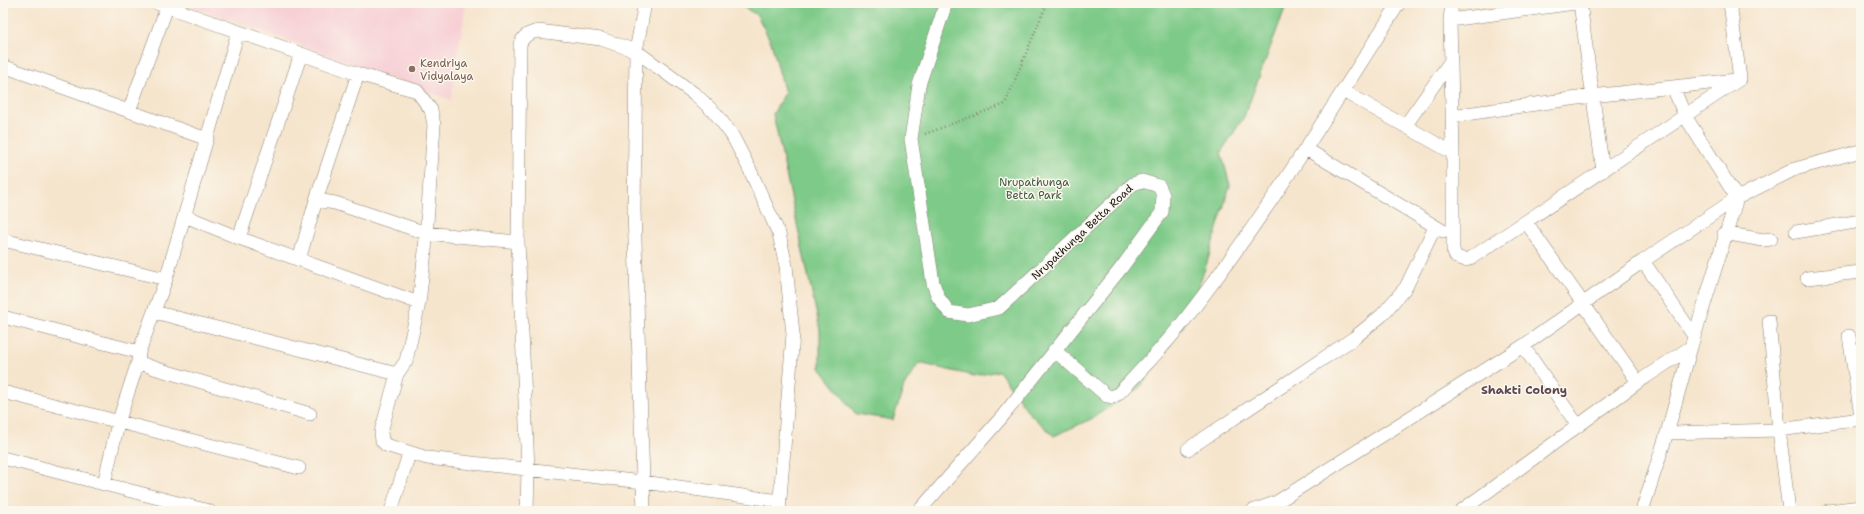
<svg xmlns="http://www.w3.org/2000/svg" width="1864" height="514" viewBox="0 0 1864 514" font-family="'Shantell Sans',sans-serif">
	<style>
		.built { fill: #f7cfd5 }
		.green { fill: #7eca88; stroke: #4d7352 }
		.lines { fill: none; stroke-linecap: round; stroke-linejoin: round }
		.minor-casing { stroke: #898074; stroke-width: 14 }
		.path { stroke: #898074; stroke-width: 2.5; stroke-dasharray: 1 3; stroke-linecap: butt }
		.minor { stroke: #fff; stroke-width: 13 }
		.education-dot { fill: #8d6e63; stroke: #fbf7ec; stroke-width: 1.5 }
		.labels { text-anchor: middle; stroke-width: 3; stroke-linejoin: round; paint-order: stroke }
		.education-label { font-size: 11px; fill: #785e54; stroke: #fbf7ec; text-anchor: start }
		.park-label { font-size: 11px; fill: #3e5942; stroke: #fbf7ec }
		.street-label { font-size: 11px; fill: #1c1c1c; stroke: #fbf7ec }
		.neighbourhood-label { font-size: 12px; font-weight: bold; fill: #5d4754; stroke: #fbf7ec }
	</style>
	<rect width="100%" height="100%" fill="#fbf7ec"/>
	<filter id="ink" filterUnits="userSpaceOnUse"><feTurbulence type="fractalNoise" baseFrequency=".025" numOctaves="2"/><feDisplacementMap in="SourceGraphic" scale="8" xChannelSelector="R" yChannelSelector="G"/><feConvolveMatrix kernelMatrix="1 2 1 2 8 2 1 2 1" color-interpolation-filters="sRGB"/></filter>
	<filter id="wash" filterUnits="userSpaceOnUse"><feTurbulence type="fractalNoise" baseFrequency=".012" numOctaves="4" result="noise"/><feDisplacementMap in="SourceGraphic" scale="16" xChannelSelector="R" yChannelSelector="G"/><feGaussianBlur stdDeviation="0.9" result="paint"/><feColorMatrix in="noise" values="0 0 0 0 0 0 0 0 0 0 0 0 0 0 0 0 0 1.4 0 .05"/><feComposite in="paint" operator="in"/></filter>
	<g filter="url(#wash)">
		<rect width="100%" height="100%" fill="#f6e5cd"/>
		<path class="built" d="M 182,3 L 466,3 L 451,100 L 284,39 Z"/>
		<path class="green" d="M 542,3 L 604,3 L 546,6 Z
			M 736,3 L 1287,3 L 1244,117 L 1221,152 L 1230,185 L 1206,266 L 1184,325 L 1139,388 L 1091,419 L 1054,436 L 1030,414 L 999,371 L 974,376 L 919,363 L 904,386 L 893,420 L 856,414 L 820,368 L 820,330 L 773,114 L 785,93 L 771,42 L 757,15 Z"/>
	</g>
	<g filter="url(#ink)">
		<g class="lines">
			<defs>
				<path id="minor" d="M 157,3 L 358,74 L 417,91 L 431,110 L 434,125 L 425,251 L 419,303 L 406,361 L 397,374 L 381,432 L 382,441 L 386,445 L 427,458 L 643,482 L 780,501
					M 1452,3 L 1450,20 L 1453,153 L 1453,250 L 1456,257 L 1466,260 L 1474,256 L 1740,79 L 1730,3
					M 1580,3 L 1603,171
					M 1450,20 L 1575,3
					M 3,66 L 207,139
					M 1343,91 L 1453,153
					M 129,111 L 167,7
					M 1452,116 L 1592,96 L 1736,80
					M 1405,126 L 1450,62
					M 1306,149 L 1443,231
					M 316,200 L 335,203 L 426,233 L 518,242
					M 185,216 L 239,238 L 419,303
					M 1526,222 L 1638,382
					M 1796,232 L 1861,221
					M 1724,233 L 1763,240 L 1771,239
					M 239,238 L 301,54
					M 3,240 L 166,279
					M 299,260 L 316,200 L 358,74
					M 1643,261 L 1694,336
					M 1807,278 L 1861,272
					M 154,312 L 397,374
					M 3,317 L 139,352
					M 1769,321 L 1779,430 L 1789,511
					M 1849,336 L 1861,416
					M 1523,346 L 1578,426
					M 1054,350 L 1107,396 L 1112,397 L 1118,394 C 1140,371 1163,348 1183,322 C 1262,221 1330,111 1399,3
					M 138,362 L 154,368 L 310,414
					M 3,392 L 299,468
					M 1667,433 L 1779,430 L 1861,419
					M 1188,449 L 1354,338 L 1382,315 L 1406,287 L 1435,227
					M 3,458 L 209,511
					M 104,484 L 118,423 L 138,362 L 139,352 L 166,279 L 238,32
					M 391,511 L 409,454
					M 527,511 L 528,469 L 518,242 L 520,44 C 524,35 529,33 538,31 L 601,39 L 636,51 L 696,95 L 716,114 L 732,135 L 749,168 L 779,234 L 786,266 L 793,334 L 779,511
					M 644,511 L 634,210 L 636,51 L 645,3
					M 919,511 L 1001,418 L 1122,267 L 1162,212 L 1163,195 L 1159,186 L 1142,181 L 1133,184 L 999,308 L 968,315 L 949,312 L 938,297 L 933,283 L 911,139 L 919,85 L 946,3
					M 1252,511 L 1277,502 L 1523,346 L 1643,261 L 1737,198 L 1795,169 L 1861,151
					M 1461,511 L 1638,382 L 1691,347 L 1737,198 L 1685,116 L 1673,87
					M 1642,511 L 1667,433 L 1691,347
					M 1828,511 L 1861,507"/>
			</defs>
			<use href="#minor" class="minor-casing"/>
			<path class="path" d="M 925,134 L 1005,104 L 1047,3"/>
			<use href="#minor" class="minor"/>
		</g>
	</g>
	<circle class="education-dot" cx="412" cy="69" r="4"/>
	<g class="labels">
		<g class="education-label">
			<text x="420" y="67">Kendriya<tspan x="420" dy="13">Vidyalaya</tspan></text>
		</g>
		<g class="park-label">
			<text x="1034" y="186">Nrupathunga<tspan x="1034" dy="13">Betta Park</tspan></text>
		</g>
		<g class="street-label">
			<text transform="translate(1082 232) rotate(-43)" y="4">Nrupathunga Betta Road</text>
		</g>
		<g class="neighbourhood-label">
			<text x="1524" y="394">Shakti Colony</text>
		</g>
	</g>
	<rect width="1864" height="514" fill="none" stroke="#fbf7ec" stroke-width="16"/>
</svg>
